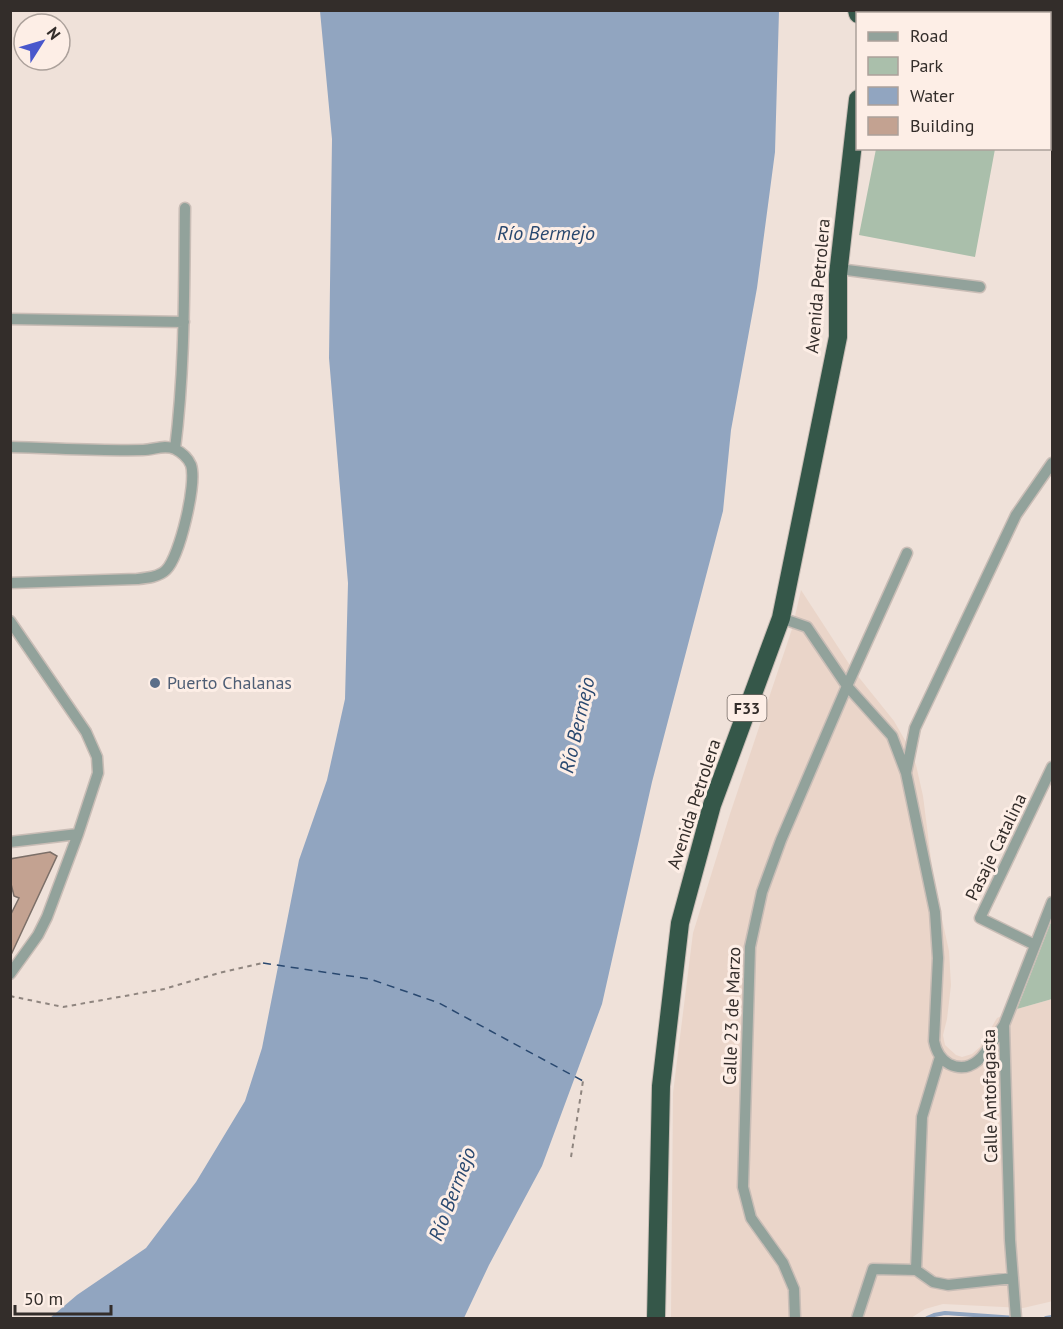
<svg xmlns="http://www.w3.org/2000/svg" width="1063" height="1329" viewBox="0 0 1063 1329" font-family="'PT Sans',sans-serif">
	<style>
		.built { fill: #ead5c9 }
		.green { fill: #aabfab }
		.water { fill: #91a5c0 }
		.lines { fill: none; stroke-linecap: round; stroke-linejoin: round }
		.stream { stroke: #91a5c0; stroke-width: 4 }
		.ferry { stroke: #29486f; stroke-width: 1.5; stroke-dasharray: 8 6; stroke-linecap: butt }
		.building { fill: #c3a291; stroke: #7c6f68; stroke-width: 1.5 }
		.street-casing { stroke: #c9bdb6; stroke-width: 13 }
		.highway-casing { stroke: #c9bdb6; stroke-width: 20 }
		.path { stroke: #8f857f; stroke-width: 2; stroke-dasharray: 4.5 4.5; stroke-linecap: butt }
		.street { stroke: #92a29b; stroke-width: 10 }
		.highway { stroke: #355749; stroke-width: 18 }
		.service-dot { fill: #5c6f8a; stroke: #fdeee6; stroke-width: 2 }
		.labels { text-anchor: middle; stroke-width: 6; stroke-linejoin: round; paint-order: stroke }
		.shield { fill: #fdeee6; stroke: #706762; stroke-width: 1.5 }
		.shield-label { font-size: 16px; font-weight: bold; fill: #332d2a }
		.street-label { font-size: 18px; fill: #332d2a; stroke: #fdeee6 }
		.service-label { font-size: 18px; fill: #4e5e75; stroke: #fdeee6; text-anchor: start }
		.water-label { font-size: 20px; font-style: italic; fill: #29486f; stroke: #fdeee6 }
	</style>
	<rect width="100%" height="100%" fill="#efe1d9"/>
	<path class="built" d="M 801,590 L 853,670 L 894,721 L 910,749 L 916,765 L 923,796 L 934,883 L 949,951 L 951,985 L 947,1019 L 943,1035 L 945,1045 L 956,1055 L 962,1057 L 972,1054 L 980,1047 L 997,1018 L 1017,1009 L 1052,999 L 1052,1301 L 1049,1302 L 1023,1308 L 943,1304 L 925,1309 L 911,1318 L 671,1318 L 673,1093 L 693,933 L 730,814 L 792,629 Z"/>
	<path class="green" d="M 876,149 L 995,149 L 975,257 L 859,235 Z
		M 1052,919 L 1052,999 L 1017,1009 Z"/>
	<path class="water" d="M 320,11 L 779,11 L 775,152 L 757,288 L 731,430 L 723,511 L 652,782 L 602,1004 L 542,1166 L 489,1265 L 464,1318 L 50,1318 L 77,1295 L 146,1248 L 196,1182 L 245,1101 L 262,1048 L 299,860 L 327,780 L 345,699 L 348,583 L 329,358 L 332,139 Z"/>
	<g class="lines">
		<path class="stream" d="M 927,1318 L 934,1315 L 945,1313 L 1016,1318
			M 1046,1318 L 1052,1317"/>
		<path class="ferry" d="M 263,963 L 370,979 L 439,1003 L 583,1081"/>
	</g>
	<path class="building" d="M 50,852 L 57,856 L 10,957 L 10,916 L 19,898 L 14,896 L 10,880 L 10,859 Z"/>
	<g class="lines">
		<defs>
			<path id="street" d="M 839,269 L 980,287
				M 10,319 L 184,322
				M 10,447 C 55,448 99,451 143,450 C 154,450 164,444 175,449 C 181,452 188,458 191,465 C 197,483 180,556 166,570 C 159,577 147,578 137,579 L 10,583
				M 175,449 C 185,369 184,289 185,208
				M 781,618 L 807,627 L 847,686 L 892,736 L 906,773 L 935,912 L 938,958 L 934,1041 C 936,1051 940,1059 949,1064 C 977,1078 991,1043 1004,1025
				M 10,621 L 86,732 L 97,757 L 98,773 L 78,834 L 47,917 L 38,935 L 10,974
				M 906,773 L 915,728 L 1016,515 L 1052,463
				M 10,842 L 78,834
				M 1035,945 L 980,918 L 1052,767
				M 916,1270 L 933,1282 L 948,1285 L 1013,1278
				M 795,1318 L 794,1289 L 783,1263 L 751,1218 L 743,1187 L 750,947 L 762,892 L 781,840 L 847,686 L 907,553
				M 857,1318 L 873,1269 L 916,1270 L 922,1117 L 940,1057
				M 1016,1318 L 1010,1240 L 1004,1025 L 1052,902"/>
			<path id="highway" d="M 857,10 L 858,14
				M 656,1318 L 661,1086 L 680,923 L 712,805 L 781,618 L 838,337 L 838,275 L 858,99"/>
		</defs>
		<use href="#street" class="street-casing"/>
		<use href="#highway" class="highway-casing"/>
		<path class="path" d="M 10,996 L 63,1007 L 164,989 L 219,973 L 263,963
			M 571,1157 L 583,1081"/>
		<use href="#street" class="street"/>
		<use href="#highway" class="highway"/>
	</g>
	<circle class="service-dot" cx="155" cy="683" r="6"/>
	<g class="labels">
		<rect class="shield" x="727.5" y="695" width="39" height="26" rx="4.5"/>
		<g class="shield-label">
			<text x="747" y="714">F33</text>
		</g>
		<g class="street-label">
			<text transform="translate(818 286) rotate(-85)" y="6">Avenida Petrolera</text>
			<text transform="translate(694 804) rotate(-72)" y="6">Avenida Petrolera</text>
			<text transform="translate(996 847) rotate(-64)" y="6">Pasaje Catalina</text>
			<text transform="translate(732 1016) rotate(-88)" y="6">Calle 23 de Marzo</text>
			<text transform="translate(990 1096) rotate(-91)" y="6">Calle Antofagasta</text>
		</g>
		<g class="service-label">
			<text x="167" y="689">Puerto Chalanas</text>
		</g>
		<g class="water-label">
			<text x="546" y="240">Río Bermejo</text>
			<text transform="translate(577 725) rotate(-77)" y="7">Río Bermejo</text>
			<text transform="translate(452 1194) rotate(-69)" y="7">Río Bermejo</text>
		</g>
	</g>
	<rect width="1063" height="1329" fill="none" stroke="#332d2a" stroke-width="24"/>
	<rect x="856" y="12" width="195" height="138" fill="#fdeee6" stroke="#aca19b" stroke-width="1.5"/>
	<rect x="868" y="32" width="30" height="9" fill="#92a29b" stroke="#aca19b" stroke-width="1.5"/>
	<text x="910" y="42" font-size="18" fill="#332d2a">Road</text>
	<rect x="868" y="57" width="30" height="18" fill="#aabfab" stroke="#aca19b" stroke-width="1.5"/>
	<text x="910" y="72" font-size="18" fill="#332d2a">Park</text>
	<rect x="868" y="87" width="30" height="18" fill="#91a5c0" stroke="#aca19b" stroke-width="1.5"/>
	<text x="910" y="102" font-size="18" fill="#332d2a">Water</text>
	<rect x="868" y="117" width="30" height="18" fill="#c3a291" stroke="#aca19b" stroke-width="1.5"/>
	<text x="910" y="132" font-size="18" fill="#332d2a">Building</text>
	<g transform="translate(42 42) rotate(53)"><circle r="28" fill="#fdeee6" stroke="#aca19b" stroke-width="1.5"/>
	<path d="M0-4.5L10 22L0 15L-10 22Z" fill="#4957cc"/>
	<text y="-9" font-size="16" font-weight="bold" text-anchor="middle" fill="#332d2a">N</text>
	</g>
	<path d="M15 1305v9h96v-9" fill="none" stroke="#332d2a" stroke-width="3"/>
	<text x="24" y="1305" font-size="18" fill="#332d2a" stroke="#fdeee6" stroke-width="4.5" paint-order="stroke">50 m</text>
</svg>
